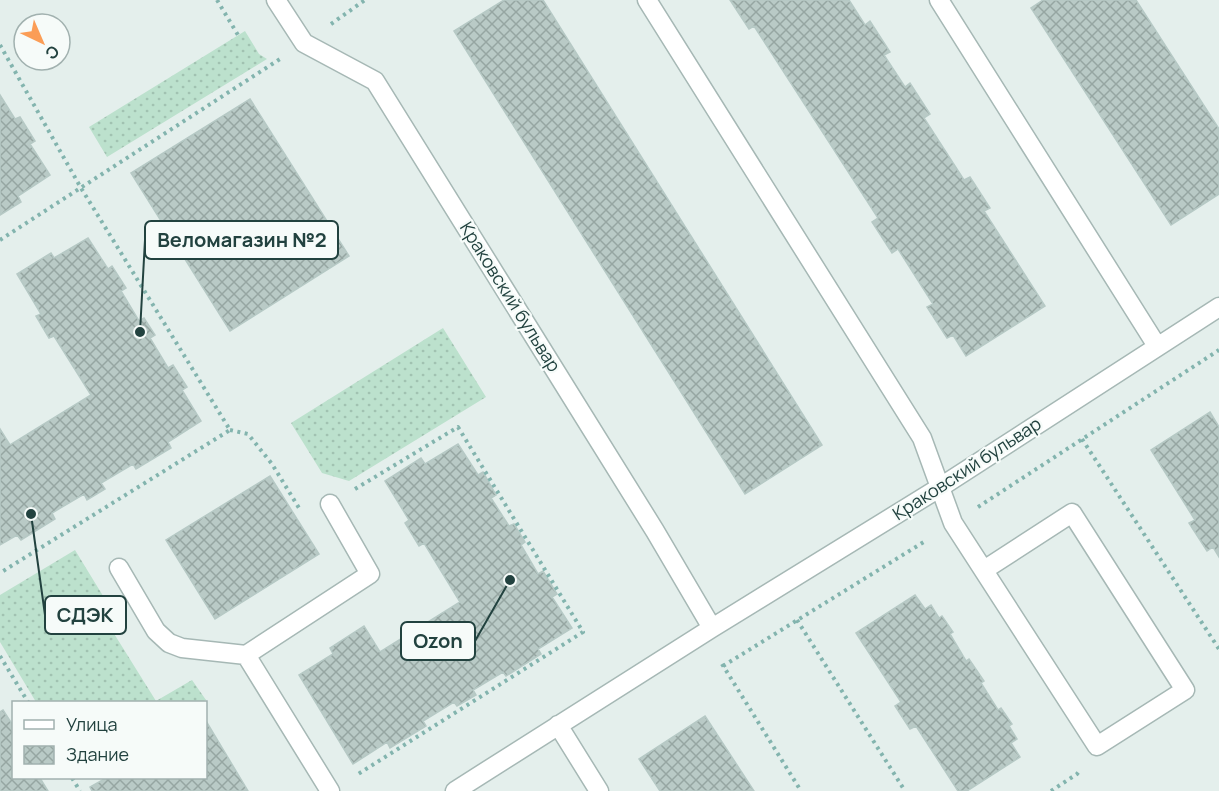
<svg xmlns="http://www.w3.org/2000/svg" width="1219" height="791" viewBox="0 0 1219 791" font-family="Manrope,sans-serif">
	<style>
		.grass { fill: url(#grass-dots) }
		.building { fill: url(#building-cross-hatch); stroke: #b6c9c5; stroke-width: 1.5 }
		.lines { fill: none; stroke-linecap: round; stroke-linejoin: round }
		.minor-casing { stroke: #a6b8b5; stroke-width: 21 }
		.path { stroke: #83b4ae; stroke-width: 4; stroke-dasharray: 3 4.5; stroke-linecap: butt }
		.minor { stroke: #fff; stroke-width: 18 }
		.labels { text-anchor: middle; stroke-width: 4.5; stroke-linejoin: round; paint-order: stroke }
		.street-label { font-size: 18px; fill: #22423f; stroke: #f6fbf9 }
		.leader { fill: none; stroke: #22423f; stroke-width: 2 }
		.callout-dot { fill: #22423f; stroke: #f6fbf9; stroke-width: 2 }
		.callout { fill: #f6fbf9; stroke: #22423f; stroke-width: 2 }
		.callout-label { font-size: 20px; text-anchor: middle; font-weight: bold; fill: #22423f }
	</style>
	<defs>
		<pattern id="grass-dots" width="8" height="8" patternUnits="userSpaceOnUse" patternTransform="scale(1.5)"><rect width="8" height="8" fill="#bce1cd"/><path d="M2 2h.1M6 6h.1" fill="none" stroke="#a1c2b1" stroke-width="1.8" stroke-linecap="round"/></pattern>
		<pattern id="building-cross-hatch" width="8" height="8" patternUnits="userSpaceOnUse" patternTransform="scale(1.5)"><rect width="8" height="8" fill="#b9cac6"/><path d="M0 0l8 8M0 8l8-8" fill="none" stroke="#96a6a2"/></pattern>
	</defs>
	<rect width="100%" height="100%" fill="#e4efec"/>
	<path class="grass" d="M 245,31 L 259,54 L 267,59 L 107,157 L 89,127 Z
		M 443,328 L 486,397 L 349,481 L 322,473 L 291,423 Z
		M 75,550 L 111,609 L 103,616 L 156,701 L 192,680 L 206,700 L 202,702 L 36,702 L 0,642 L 0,595 Z"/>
	<path class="building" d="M 504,0 L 543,0 L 822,445 L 745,494 L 454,31 Z
		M 730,0 L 849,0 L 865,25 L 870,21 L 890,52 L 884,55 L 905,87 L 910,83 L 930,114 L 924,118 L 964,180 L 970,177 L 990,208 L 984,211 L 1045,306 L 966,356 L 953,335 L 947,338 L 927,307 L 933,304 L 898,249 L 892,253 L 872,222 L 878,218 L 754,26 L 749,29 Z
		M 1043,0 L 1136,0 L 1219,129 L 1219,194 L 1171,225 L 1031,8 Z
		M 0,95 L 15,119 L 20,117 L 35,141 L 30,144 L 50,175 L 18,196 L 21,202 L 0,215 Z
		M 250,99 L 349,256 L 230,331 L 131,173 Z
		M 88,238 L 108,269 L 112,266 L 126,288 L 121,291 L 139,321 L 144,318 L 155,335 L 150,338 L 168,368 L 173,365 L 187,387 L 182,390 L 201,421 L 168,442 L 171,448 L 136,469 L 133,464 L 101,483 L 105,489 L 87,500 L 84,494 L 52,513 L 55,519 L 21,540 L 17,535 L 0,545 L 0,429 L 10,445 L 91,395 L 54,336 L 49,338 L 36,316 L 41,314 L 17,274 L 51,253 L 54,258 Z
		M 1210,412 L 1219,427 L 1219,557 L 1213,547 L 1207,551 L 1189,523 L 1195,520 L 1151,450 Z
		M 458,444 L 478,475 L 483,472 L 496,495 L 491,498 L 509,526 L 514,524 L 525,542 L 521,545 L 538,574 L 543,571 L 557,594 L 552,597 L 572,628 L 538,649 L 541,654 L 506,676 L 503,672 L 473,690 L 476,695 L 457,706 L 454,702 L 423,721 L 426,726 L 390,748 L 387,742 L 353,764 L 299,675 L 333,654 L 330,648 L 364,626 L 380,652 L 460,602 L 424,543 L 419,546 L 405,523 L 409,520 L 385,481 L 421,458 L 425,464 Z
		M 270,476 L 319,554 L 215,619 L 166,540 Z
		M 915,595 L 925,609 L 931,605 L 939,618 L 942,616 L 953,632 L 950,634 L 966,661 L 969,659 L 984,681 L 981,683 L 998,710 L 1001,708 L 1012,724 L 1009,726 L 1017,739 L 1011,743 L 1020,757 L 967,791 L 958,791 L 916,726 L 910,729 L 895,706 L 901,702 L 856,633 Z
		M 3,710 L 14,727 L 14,778 L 40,778 L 48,791 L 0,791 L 0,712 Z
		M 705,716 L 754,791 L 660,791 L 639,759 Z
		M 206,721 L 248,791 L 92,791 L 90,787 L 106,778 L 206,778 Z"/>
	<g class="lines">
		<defs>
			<path id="minor" d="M 276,0 L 304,43 L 375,81 L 655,531 L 712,628
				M 647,0 L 922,438 L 953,523 L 1097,746 L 1185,690 L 1072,513 L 984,570
				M 939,0 L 1157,346
				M 119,568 L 156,631 L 169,643 L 182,648 L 246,655 L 370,574 L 330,504
				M 246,655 L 330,791
				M 558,725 L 599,791
				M 455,791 L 712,628 L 939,488 L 1219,307"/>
		</defs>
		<use href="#minor" class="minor-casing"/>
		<path class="path" d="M 217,0 L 238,35
			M 331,24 L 365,0
			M 0,45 L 81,188 L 230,430 L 0,573
			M 0,240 L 280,59
			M 230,430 L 248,434 L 272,464 L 299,508
			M 1082,439 L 1219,649
			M 355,489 L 458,427 L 583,632 L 355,776
			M 978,507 L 1219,350
			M 797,620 L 905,791
			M 0,656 L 28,702
			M 722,664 L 801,791
			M 723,666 L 927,540
			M 72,778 L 80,791
			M 1051,791 L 1077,774 L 1080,770"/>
		<use href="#minor" class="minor"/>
	</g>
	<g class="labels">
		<g class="street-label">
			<text transform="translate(510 297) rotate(58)" y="6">Краковский бульвар</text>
			<text transform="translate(967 469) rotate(-33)" y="6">Краковский бульвар</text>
		</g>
	</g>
	<path class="leader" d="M140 332L145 240M31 514L45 615M510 580L475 641"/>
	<g class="callout-dot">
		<circle cx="140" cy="332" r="6"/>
		<circle cx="31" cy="514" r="6"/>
		<circle cx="510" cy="580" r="6"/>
	</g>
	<g class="callout">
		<rect x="145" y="221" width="193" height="38" rx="6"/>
		<rect x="45" y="596" width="81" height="38" rx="6"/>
		<rect x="401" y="622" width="74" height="38" rx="6"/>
	</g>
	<g class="callout-label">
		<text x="242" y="247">Веломагазин №2</text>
		<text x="85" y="622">СДЭК</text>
		<text x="438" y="648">Ozon</text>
	</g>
	<rect x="12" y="701" width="195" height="78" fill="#f6fbf9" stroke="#a1b1af" stroke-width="1.5"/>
	<rect x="24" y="720" width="30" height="9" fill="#ffffff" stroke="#a1b1af" stroke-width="1.5"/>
	<text x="66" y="731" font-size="18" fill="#22423f">Улица</text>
	<rect x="24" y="746" width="30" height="18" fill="url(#building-cross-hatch)" stroke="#a1b1af" stroke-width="1.5"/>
	<text x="66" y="761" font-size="18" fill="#22423f">Здание</text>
	<g transform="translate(42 42) rotate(136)"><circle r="28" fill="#f6fbf9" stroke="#a1b1af" stroke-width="1.5"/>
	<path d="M0-4.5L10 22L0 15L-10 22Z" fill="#fb9d56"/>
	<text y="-9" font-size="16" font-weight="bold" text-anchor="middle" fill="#22423f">С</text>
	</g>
</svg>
